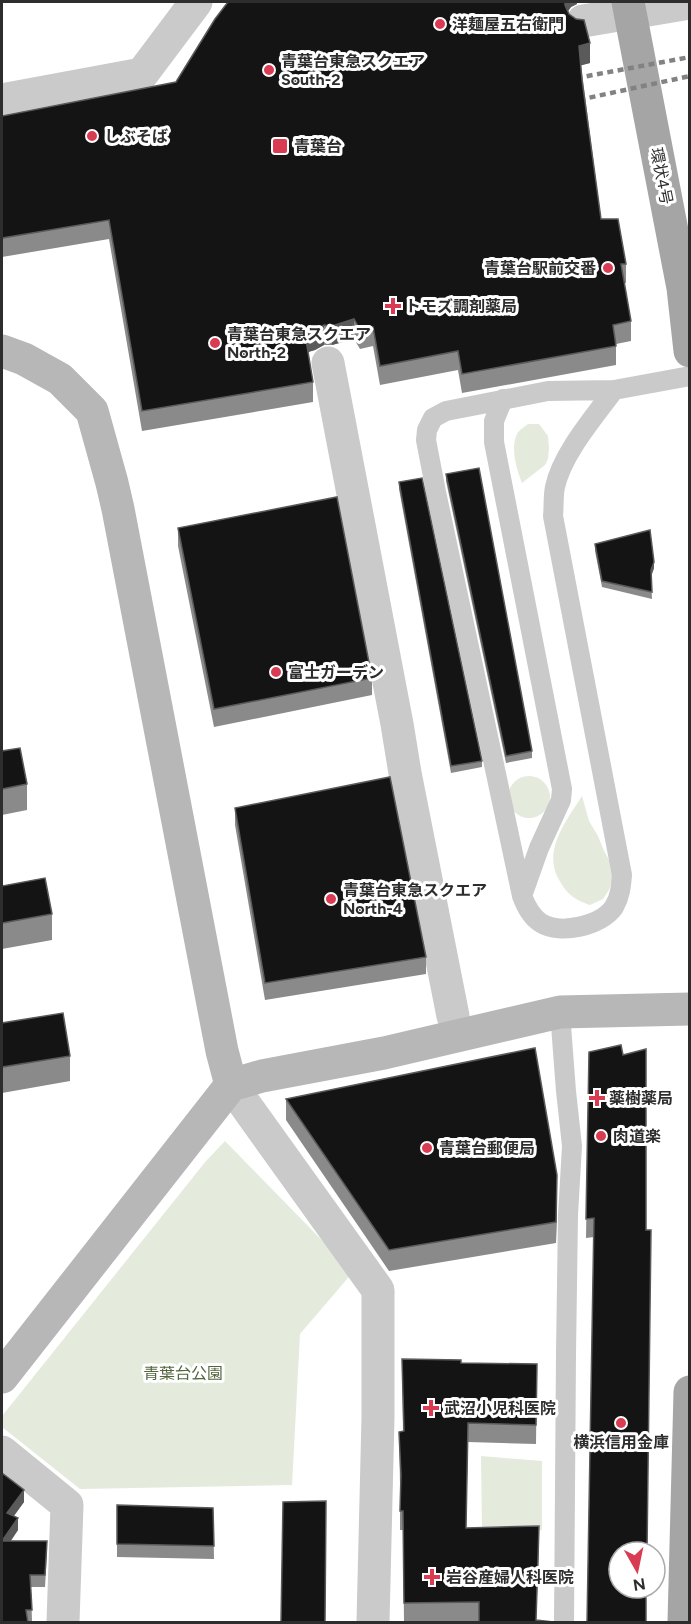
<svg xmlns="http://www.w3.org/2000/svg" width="691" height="1624" viewBox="0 0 691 1624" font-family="Figtree,'Noto Sans JP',sans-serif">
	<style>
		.green { fill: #e4eadc }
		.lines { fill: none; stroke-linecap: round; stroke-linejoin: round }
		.lane { stroke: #cacaca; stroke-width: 20 }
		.street { stroke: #cacaca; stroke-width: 33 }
		.secondary { stroke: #b7b7b7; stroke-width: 33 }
		.primary { stroke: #a5a5a5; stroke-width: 33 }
		.rail { stroke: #828282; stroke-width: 4.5; stroke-dasharray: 6 4.5; stroke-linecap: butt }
		.wall { fill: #8a8a8a }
		.shaded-wall { fill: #5a5a5a }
		.building { fill: #141414; stroke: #5a5a5a; stroke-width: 1.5 }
		.poi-dot { fill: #d83b52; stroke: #fff; stroke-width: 2 }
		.labels { text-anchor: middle; stroke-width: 6; stroke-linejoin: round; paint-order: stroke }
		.poi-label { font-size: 16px; font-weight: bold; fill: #2d2d2d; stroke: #fff; text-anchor: start }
		.street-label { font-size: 16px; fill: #2d2d2d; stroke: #fff }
		.park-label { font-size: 16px; fill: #53663e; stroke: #fff }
	</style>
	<rect width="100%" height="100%" fill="#fff"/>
	<path class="green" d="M 528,424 L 539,424 L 548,436 L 549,448 L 548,459 L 545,465 L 522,483 C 517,471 510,448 517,434 C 519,430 524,427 528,424 Z
		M508 797a21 21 0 1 1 42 0a21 21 0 1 1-42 0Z
		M 582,796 L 589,821 L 598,836 L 604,851 L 612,865 L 613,878 L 609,890 L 603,899 L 590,905 C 573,899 567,894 558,878 C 543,849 567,820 582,796 Z
		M 225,1141 L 353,1272 L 300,1334 L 292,1485 L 80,1489 L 2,1427 L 2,1416 L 206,1161 Z
		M 481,1456 L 542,1461 L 542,1530 L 482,1529 Z"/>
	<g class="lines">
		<path class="lane" d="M 614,390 C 594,417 562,454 555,487 C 553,496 554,507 553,516 L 622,875 C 621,887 620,897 614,907 C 601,926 560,935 541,923 C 531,917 526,906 522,896 L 436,492 L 426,440 L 427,430 L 433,418 L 446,411 L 548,391 L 614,390 L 690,376
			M 503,399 L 494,421 L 494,442 L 562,789 L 561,800 L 539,848 L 522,896
			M 560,1012 L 566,1091 L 572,1146 L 568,1215 L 566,1354 L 564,1622"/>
		<path class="street" d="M 583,21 L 690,3
			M 2,100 L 142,74 L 196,2
			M 328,363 L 397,724 L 405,773 L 453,1016
			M 231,1085 L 378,1290 L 378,1417 L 373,1622
			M 2,1452 L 67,1505 L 63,1622"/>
		<path class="secondary" d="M 2,351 L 24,359 L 60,379 L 92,411 L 112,483 L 118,509 L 222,1051 L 231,1085
			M 2,1377 L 231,1085 L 262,1076 L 384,1053 L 560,1012 L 690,1009"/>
		<path class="primary" d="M 628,2 L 683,288 L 690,351
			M 684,1622 L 690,1392"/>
		<path class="rail" d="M 566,80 L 690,57
			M 569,102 L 690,76"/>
	</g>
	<path class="wall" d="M 577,2 L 577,4 L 571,7 L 568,11 L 590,63 L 581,65 L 601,219 L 626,264 L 626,283 L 624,283 L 631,321 L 631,341 L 616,344 L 616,365 L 462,393 L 458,370 L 380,385 L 373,346 L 360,349 L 354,339 L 332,345 L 324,345 L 315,350 L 308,352 L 313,382 L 313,402 L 142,431 L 109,239 L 2,257 L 2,116 L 176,82 Z
		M 446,474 L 532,751 L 532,758 L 506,763 L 446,481 Z
		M 399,482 L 482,761 L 482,767 L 451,773 L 399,489 Z
		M 178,528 L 372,678 L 372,695 L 214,727 L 178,546 Z
		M 595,544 L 654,568 L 651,576 L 652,599 L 602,587 L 595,551 Z
		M 2,751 L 27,784 L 27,810 L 2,815 Z
		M 235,808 L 426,957 L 426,974 L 265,1000 L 235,825 Z
		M 2,886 L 52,914 L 52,940 L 2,949 Z
		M 2,1023 L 70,1056 L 70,1081 L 2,1093 Z
		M 589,1052 L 646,1623 L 594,1237 L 586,1238 Z
		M 286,1099 L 557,1196 L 556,1243 L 389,1271 L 286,1120 Z
		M 402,1359 L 461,1363 L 537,1364 L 536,1444 L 468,1442 L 466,1528 L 539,1545 L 479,1621 L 404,1622 L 403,1530 L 400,1530 L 400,1485 L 399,1432 L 403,1432 Z
		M 2,1473 L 24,1502 L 14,1516 L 18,1530 L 11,1541 L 47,1553 L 45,1587 L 31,1587 L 32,1622 L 2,1623 Z
		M 117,1505 L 213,1508 L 214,1559 L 117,1557 Z"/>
	<path class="shaded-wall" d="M 565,2 L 577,2 L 577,4 L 571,7 L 566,14 L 565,25 Z
		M 590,43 L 590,63 L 579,66 L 579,46 Z
		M 354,319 L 354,339 L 332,345 L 332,326 Z
		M 324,325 L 324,345 L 315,350 L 305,353 L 305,334 Z
		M 654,562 L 654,568 L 651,577 L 651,570 Z
		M 557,1175 L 557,1196 L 556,1243 L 556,1222 Z
		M 24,1490 L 24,1502 L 7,1525 L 7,1513 Z
		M 18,1518 L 18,1530 L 2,1553 L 2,1541 Z
		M 539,1526 L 539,1545 L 536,1623 Z"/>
	<path class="building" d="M 228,2 L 565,2 L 565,5 L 569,14 L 576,19 L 584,20 L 590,43 L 579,46 L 582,80 L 601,219 L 618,219 L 626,264 L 621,264 L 631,321 L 613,325 L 616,346 L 462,374 L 458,351 L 380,366 L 373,327 L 360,330 L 354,319 L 332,326 L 324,325 L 315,331 L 305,334 L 313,382 L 142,411 L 109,220 L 2,238 L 2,116 L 176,82 L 215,19 Z
		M 479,468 L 532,751 L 506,756 L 446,474 Z
		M 422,478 L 482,761 L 451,766 L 399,482 Z
		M 337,497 L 372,678 L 214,709 L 178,528 Z
		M 650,530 L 654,562 L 651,570 L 652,592 L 602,581 L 595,544 Z
		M 20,748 L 27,784 L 2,789 L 2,751 Z
		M 390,777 L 426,957 L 265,983 L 235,808 Z
		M 45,878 L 52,914 L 2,923 L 2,886 Z
		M 63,1013 L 70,1056 L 2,1067 L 2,1023 Z
		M 621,1045 L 623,1055 L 646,1049 L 646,1230 L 651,1230 L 647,1552 L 619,1552 L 619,1588 L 646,1588 L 646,1623 L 587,1623 L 594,1218 L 586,1219 L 589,1052 Z
		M 535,1048 L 557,1175 L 556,1222 L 389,1250 L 286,1099 Z
		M 402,1359 L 461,1360 L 461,1363 L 537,1364 L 536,1425 L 468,1423 L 466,1528 L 539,1526 L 536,1620 L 562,1623 L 479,1623 L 479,1602 L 404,1603 L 403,1511 L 400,1511 L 401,1475 L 399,1432 L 404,1431 Z
		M 2,1473 L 24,1490 L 7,1513 L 18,1518 L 2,1541 L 47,1541 L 45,1575 L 30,1575 L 32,1610 L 26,1610 L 28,1623 L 2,1623 Z
		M 326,1501 L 325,1623 L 281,1623 L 283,1502 Z
		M 117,1505 L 213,1508 L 214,1546 L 117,1544 Z"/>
	<g class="poi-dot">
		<circle cx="440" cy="24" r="6"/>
		<circle cx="269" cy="70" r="6"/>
		<circle cx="92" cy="136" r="6"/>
		<rect x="272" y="138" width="16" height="16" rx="3"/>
		<circle cx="608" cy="268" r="6"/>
		<path d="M390 297h6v6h6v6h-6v6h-6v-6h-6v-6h6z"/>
		<circle cx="215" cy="343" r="6"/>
		<circle cx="276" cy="672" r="6"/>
		<circle cx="331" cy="899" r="6"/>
		<path d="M594 1089h6v6h6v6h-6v6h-6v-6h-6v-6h6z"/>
		<circle cx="601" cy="1136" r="6"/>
		<circle cx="427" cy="1148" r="6"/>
		<path d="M428 1399h6v6h6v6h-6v6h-6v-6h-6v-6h6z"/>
		<circle cx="621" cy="1423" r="6"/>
		<path d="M429 1568h6v6h6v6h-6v6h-6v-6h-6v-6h6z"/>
	</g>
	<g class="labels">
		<g class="poi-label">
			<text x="452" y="30">洋麺屋五右衛門</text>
			<text x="281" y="67">青葉台東急スクエア<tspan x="281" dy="18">South-2</tspan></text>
			<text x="104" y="142">しぶそば</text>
			<text x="294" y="152">青葉台</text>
			<text x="596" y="274" text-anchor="end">青葉台駅前交番</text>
			<text x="405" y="312">トモズ調剤薬局</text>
			<text x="227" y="340">青葉台東急スクエア<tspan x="227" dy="18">North-2</tspan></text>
			<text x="288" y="678">富士ガーデン</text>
			<text x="343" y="896">青葉台東急スクエア<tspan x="343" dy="18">North-4</tspan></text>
			<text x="609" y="1104">薬樹薬局</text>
			<text x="613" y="1142">肉道楽</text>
			<text x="439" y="1154">青葉台郵便局</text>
			<text x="444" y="1414">武沼小児科医院</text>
			<text x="621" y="1448" text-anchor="middle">横浜信用金庫</text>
			<text x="446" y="1583">岩谷産婦人科医院</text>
		</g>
		<g class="street-label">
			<text transform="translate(662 176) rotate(79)" y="6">環状4号</text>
		</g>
		<g class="park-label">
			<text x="183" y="1379">青葉台公園</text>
		</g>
	</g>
	<rect width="691" height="1624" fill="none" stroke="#2d2d2d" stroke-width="6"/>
	<g transform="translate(637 1570) rotate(171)"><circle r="28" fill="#ffffff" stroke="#ababab" stroke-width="1.5"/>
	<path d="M0-4.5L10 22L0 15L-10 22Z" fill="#d83b52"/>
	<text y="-9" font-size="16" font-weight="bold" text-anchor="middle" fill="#2d2d2d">N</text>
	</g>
</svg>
